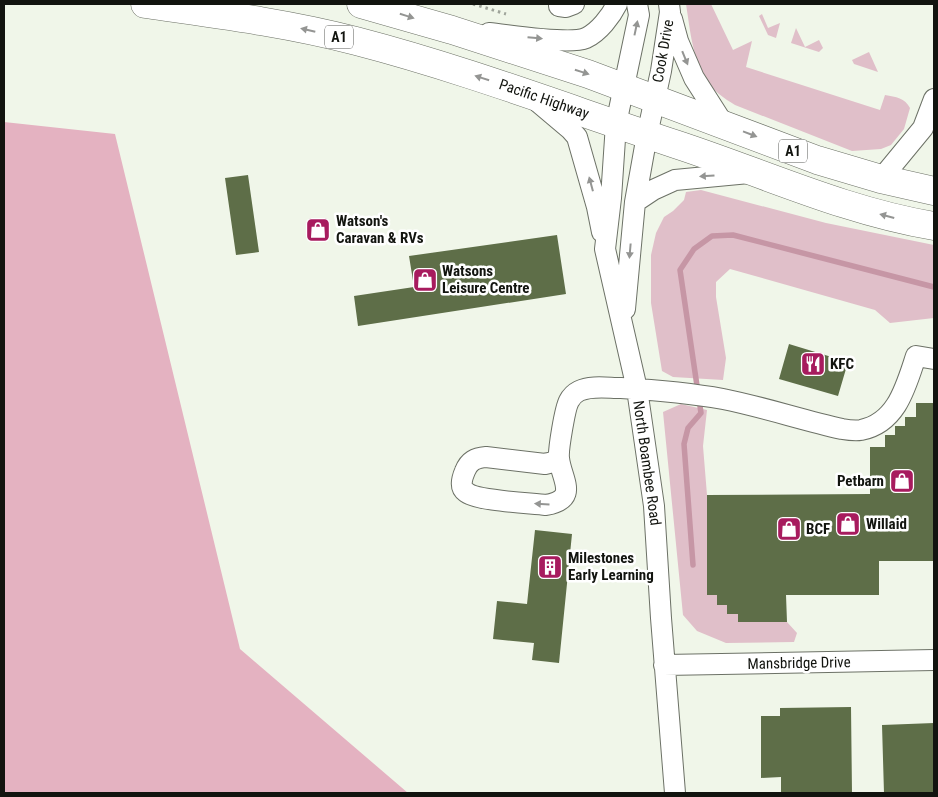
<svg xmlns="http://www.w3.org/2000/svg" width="938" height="797" viewBox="0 0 938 797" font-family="'Roboto Condensed',sans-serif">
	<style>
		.green { fill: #e0bfc9 }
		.forest { fill: #e4b2c1 }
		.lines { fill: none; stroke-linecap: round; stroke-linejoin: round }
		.stream { stroke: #c696a5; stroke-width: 5.5 }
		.building { fill: #5e6e48 }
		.minor-casing { stroke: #6c7166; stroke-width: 22 }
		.highway-casing { stroke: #6c7166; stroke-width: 29 }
		.path { stroke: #9fa49a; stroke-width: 3; stroke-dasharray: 2.5 4; stroke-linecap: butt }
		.minor { stroke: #fff; stroke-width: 20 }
		.highway { stroke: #fff; stroke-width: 28 }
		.oneway { fill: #949593 }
		.labels { text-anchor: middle; stroke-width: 5; stroke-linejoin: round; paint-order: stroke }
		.shield { fill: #fff; stroke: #595a57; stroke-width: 1 }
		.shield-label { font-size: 14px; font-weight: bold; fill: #12140f }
		.street-label { font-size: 15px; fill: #12140f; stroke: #fff }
		.poi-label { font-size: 15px; font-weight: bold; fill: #12140f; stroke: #fff; text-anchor: start }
	</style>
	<rect width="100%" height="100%" fill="#f0f6e9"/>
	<path class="green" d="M 686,4 L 711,4 L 733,50 L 752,41 L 746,67 L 880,110 L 885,95 C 896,97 905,98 910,108 L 904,129 L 891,145 L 881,149 L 852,151 L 735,105 C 730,102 724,98 719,94 C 693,72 691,35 686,4 Z
		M 762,14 L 768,28 L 780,23 L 776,38 L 768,35 L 759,16 Z
		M 796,28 L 805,47 L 819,40 L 823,48 L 819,52 L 791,43 Z
		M 869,52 L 878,72 L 854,64 L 852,60 Z
		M 701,190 L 826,223 L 934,245 L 934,318 L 890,323 L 875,310 L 730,269 L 716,282 L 716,297 L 726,358 L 723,380 L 673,377 L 662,371 L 651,303 L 651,255 L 656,233 L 664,217 L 673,211 L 684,200 L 686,192 Z
		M 681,404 L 707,410 L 703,446 L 707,495 L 708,595 L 717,595 L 717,605 L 727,605 L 738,614 L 738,622 L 787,622 L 797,633 L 794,642 L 726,643 L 697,631 L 683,615 L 663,412 Z"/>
	<path class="forest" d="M 4,122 L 115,134 L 240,649 L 408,793 L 4,793 Z"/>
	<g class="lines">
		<path class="stream" d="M 693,565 L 684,444 L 688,428 L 701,413 L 680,270 L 694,249 L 712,236 L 733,235 L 934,287"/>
	</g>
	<path class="building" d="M 248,175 L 259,252 L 236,255 L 225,178 Z
		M 557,235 L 566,294 L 358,326 L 354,296 L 414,287 L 409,256 Z
		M 789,344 L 848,362 L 838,396 L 779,379 Z
		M 916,403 L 934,403 L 934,561 L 879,561 L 879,595 L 786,595 L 787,622 L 738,622 L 738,614 L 727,614 L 727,605 L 717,605 L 717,595 L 707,595 L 707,495 L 870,494 L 870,447 L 885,447 L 885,435 L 895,435 L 895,426 L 905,426 L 905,417 L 916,417 Z
		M 535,530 L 572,534 L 559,663 L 532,660 L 534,643 L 493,639 L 497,601 L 527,604 Z
		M 851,707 L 852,793 L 781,793 L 781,777 L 761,778 L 761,716 L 780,716 L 780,708 Z
		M 934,723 L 934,793 L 884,793 L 882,725 Z"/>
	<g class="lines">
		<defs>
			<path id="minor" d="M 637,4 L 639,15 L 616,124 L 611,198 L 605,249 L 637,389 L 654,506 L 661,618 L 675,793
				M 559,6 L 566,7 L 574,4
				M 672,19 L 678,41 L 694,78 L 724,125
				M 489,33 C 510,35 569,45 586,38 C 599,32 611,16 617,4
				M 538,102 L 570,129 L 577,137 L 597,207 L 602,232
				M 881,179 L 923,128 L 934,99
				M 635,202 L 653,190 L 675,180 L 749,173
				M 625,309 L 635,202 L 647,135 L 661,71 L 670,12 L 669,4
				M 559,457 L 553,462 L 545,464 L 486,457 C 475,458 469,461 465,471 C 462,478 459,487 466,492 C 476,501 531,503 546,505 C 580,499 561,479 559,458 C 558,450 565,408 569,401 C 571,397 575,393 579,391 C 591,385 608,388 621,388 C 655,390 690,393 723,399 C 763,407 802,420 842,429 C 848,430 855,431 861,430 C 897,423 906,386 916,356 L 934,359
				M 664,665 L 934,660"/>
			<path id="highway" d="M 145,4 C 216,14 287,23 356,41 C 464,69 569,109 675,144 C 761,172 844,211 934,226
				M 361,4 L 452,30 L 588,74 L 817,160 L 881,179 L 934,191"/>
		</defs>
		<use href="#minor" class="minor-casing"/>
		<use href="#highway" class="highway-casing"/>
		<path class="path" d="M 473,4 L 506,14"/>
		<use href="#minor" class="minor"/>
		<use href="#highway" class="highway"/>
	</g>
	<defs><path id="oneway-solid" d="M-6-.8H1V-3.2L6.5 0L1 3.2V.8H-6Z" transform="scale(1.25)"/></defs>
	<g class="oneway">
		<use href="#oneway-solid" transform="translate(407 16) rotate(17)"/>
		<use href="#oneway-solid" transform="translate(636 28) rotate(-78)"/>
		<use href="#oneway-solid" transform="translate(308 30) rotate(-167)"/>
		<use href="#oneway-solid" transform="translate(535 38) rotate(5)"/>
		<use href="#oneway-solid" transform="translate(685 58) rotate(68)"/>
		<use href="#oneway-solid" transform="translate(582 72) rotate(18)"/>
		<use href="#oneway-solid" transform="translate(482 78) rotate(-162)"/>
		<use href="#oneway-solid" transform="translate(750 134) rotate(21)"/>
		<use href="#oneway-solid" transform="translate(707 176) rotate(176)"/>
		<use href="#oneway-solid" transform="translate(591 184) rotate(-105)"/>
		<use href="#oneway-solid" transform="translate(887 216) rotate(-165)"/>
		<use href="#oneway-solid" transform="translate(630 251) rotate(95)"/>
		<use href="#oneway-solid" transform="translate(542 504) rotate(-177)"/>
	</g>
	<defs>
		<symbol id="shop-square" viewBox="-11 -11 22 22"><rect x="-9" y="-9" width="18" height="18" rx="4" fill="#a71b5e" stroke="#fff"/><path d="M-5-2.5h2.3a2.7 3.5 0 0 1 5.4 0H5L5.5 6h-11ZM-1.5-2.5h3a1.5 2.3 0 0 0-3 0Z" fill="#fff"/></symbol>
		<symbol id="restaurant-square" viewBox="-11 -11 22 22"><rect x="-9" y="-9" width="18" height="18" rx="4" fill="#a71b5e" stroke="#fff"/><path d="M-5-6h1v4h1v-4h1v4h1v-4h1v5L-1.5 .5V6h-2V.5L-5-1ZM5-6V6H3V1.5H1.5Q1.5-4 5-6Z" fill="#fff"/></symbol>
		<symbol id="building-square" viewBox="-11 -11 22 22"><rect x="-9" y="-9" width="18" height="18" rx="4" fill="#a71b5e" stroke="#fff"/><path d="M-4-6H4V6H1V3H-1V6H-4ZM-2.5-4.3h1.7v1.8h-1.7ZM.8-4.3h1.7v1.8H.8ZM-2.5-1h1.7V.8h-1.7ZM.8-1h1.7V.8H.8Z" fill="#fff"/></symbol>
	</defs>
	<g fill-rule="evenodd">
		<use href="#shop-square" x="304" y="216" width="28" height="28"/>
		<use href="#shop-square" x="411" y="266" width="28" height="28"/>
		<use href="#restaurant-square" x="799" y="350" width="28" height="28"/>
		<use href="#shop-square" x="888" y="467" width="28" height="28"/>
		<use href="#shop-square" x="834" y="510" width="28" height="28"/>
		<use href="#shop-square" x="775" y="515" width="28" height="28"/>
		<use href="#building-square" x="536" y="553" width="28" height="28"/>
	</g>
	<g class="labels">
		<g class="shield">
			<rect x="325" y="25.5" width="28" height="23" rx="4"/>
			<rect x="779" y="139.5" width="28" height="23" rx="4"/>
		</g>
		<g class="shield-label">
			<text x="339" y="42">A1</text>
			<text x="793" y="156">A1</text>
		</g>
		<g class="street-label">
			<text transform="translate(663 51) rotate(-80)" y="5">Cook Drive</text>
			<text transform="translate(544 99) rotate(19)" y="5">Pacific Highway</text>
			<text transform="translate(647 463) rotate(82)" y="5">North Boambee Road</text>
			<text transform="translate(799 663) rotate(-1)" y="5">Mansbridge Drive</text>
		</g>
		<g class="poi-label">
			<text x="336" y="226">Watson's<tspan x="336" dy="17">Caravan &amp; RVs</tspan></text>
			<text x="442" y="276">Watsons<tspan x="442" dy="17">Leisure Centre</tspan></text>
			<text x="830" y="369">KFC</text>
			<text x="884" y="486" text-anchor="end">Petbarn</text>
			<text x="866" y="529">Willaid</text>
			<text x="806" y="534">BCF</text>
			<text x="568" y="563">Milestones<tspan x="568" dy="17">Early Learning</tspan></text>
		</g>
	</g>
	<rect width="938" height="797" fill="none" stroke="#12140f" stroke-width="10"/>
</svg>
